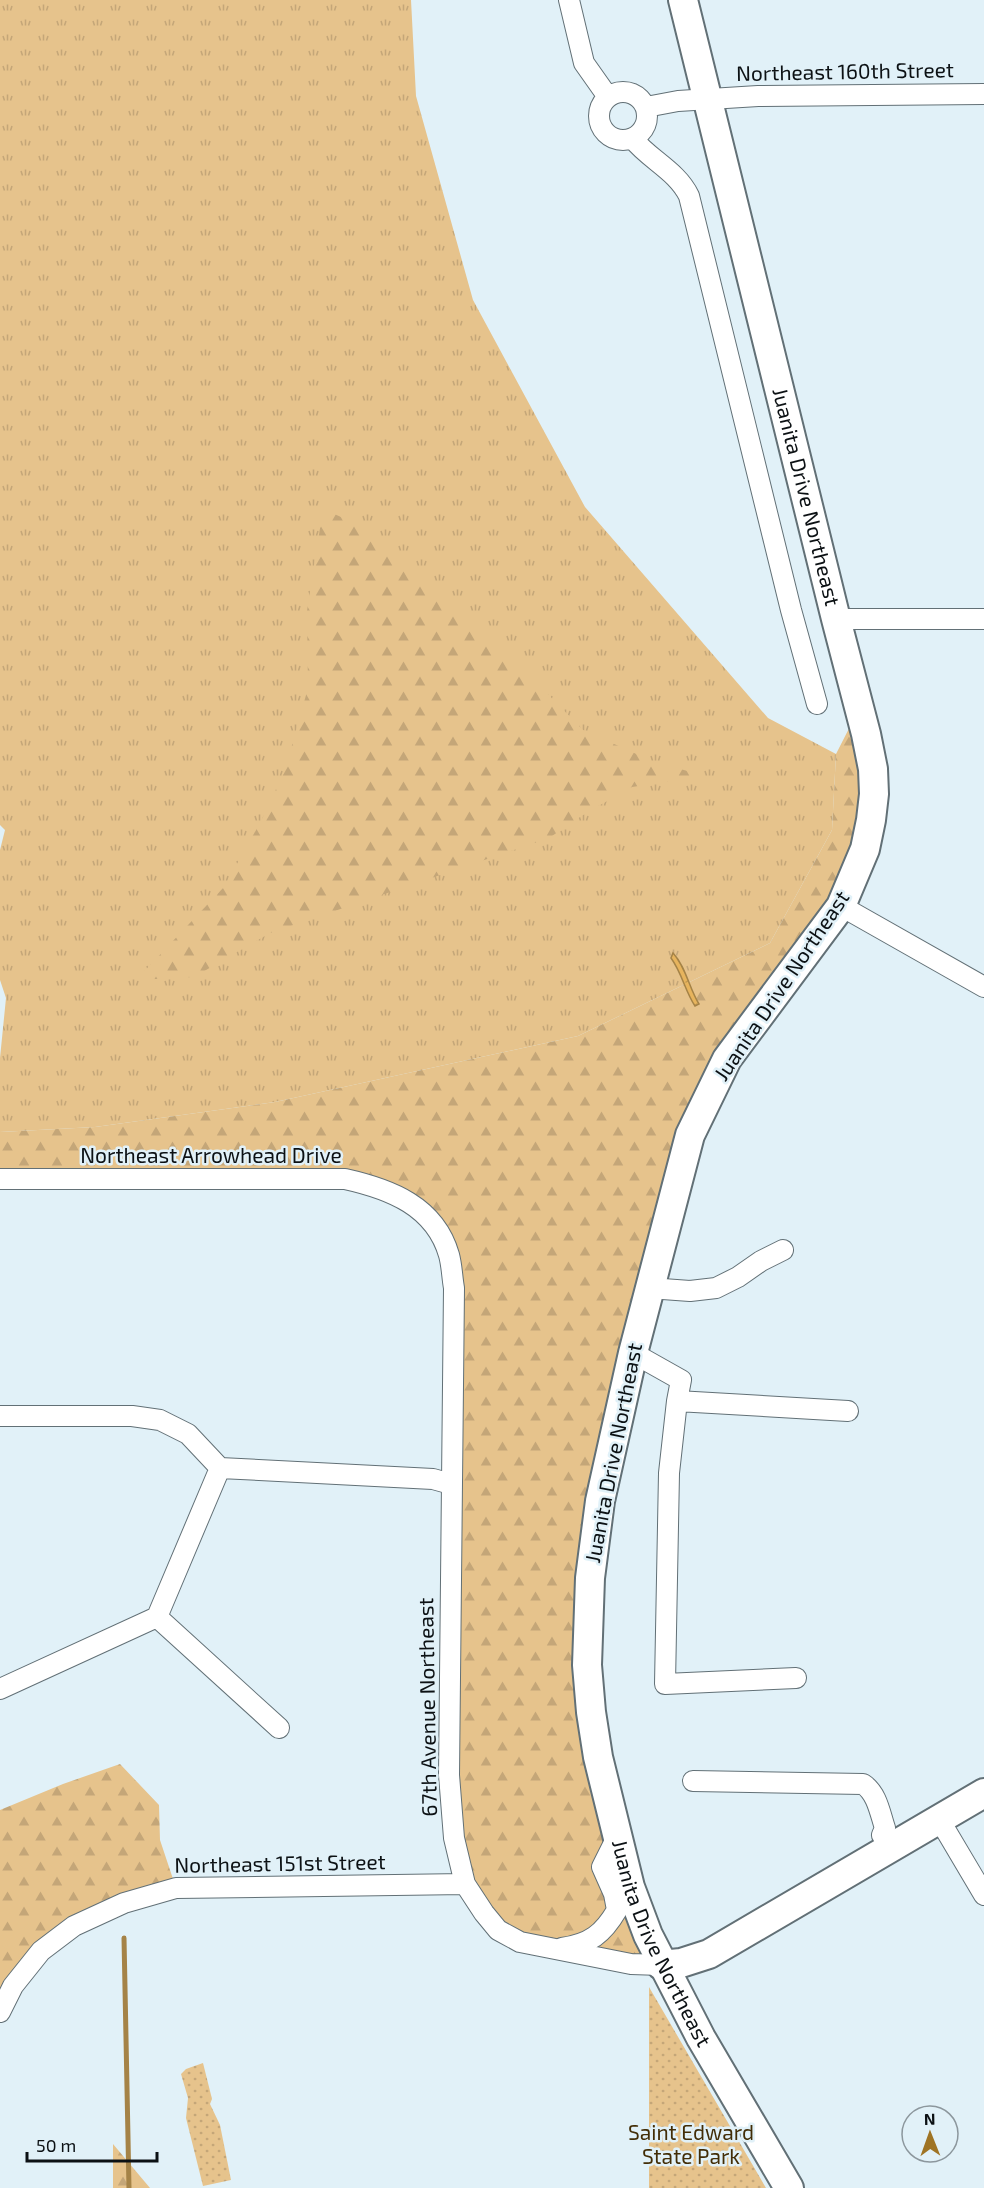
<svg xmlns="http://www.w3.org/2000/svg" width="984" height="2188" viewBox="0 0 984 2188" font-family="'Exo 2',sans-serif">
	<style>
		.grass { fill: url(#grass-tufts) }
		.forest { fill: url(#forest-firs) }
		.park { fill: url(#park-dots) }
		.water { fill: url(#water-ripples); stroke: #a58347; stroke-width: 1.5 }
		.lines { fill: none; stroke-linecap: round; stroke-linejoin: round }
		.stream { stroke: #a58347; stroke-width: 5 }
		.street-casing { stroke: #627076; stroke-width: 22 }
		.secondary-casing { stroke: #627076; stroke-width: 32 }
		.street { stroke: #fff; stroke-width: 20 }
		.secondary { stroke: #fff; stroke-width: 28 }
		.labels { text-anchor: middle; stroke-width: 5; stroke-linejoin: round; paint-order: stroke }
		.street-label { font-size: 21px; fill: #0c1114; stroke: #e1f1f8 }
		.park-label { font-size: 21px; fill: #422d06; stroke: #e1f1f8 }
	</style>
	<defs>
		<pattern id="grass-tufts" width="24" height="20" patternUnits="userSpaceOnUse" patternTransform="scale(1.5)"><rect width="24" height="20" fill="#e6c38c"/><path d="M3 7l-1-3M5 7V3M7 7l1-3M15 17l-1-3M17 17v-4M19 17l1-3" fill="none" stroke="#c4a678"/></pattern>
		<pattern id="forest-firs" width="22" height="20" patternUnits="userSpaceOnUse" patternTransform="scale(1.5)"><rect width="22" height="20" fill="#e6c38c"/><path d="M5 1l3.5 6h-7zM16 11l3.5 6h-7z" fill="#c4a678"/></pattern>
		<pattern id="park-dots" width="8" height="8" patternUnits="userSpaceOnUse" patternTransform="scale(1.5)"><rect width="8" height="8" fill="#e6c38c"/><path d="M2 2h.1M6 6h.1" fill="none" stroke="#c4a678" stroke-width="1.8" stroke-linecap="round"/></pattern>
		<pattern id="water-ripples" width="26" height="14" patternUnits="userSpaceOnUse" patternTransform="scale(1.5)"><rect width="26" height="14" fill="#e7b45d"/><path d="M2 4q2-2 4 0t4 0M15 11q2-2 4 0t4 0" fill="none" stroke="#c59a50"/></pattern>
	</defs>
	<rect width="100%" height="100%" fill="#e1f1f8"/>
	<path class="grass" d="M 0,0 L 411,0 L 416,96 L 473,300 L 585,507 L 768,718 L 836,754 L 832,830 L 770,943 L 578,1036 L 275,1102 L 95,1127 L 0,1132 L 0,1058 L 6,998 L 0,980 L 0,850 L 5,830 L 0,825 Z"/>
	<path class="forest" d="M 323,509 L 368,529 L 454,611 L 535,681 L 583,730 L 652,761 L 705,776 L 632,787 L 586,813 L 549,838 L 270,933 L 194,977 L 136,980 L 224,887 L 260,823 L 285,770 L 308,688 L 307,611 Z
		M 864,699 L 877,838 L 697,1136 L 598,1578 L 600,1756 L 651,1972 L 498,1930 L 454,1838 L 454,1288 L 437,1231 L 377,1186 L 0,1179 L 0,1132 L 95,1127 L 275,1102 L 578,1036 L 770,943 L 832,830 L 836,754 Z
		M 120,1764 L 159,1805 L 160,1840 L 176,1888 L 74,1926 L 0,1997 L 0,1810 L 63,1784 Z
		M 113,2144 L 150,2188 L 113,2188 Z"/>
	<path class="park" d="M 649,1987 L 766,2188 L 649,2188 Z
		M 203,2063 L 212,2099 L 210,2104 L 220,2125 L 231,2180 L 203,2186 L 186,2118 L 188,2098 L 181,2074 L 186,2069 Z"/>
	<path class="water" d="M 673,953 C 686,967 689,988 699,1004 L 695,1006 C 685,991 682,973 671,958 Z"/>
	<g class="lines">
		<path class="stream" d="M 124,1938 L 129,2188"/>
		<defs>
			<path id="street" d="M 569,0 L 584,63 L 608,97
				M599 116a24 24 0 1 1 48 0a24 24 0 1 1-48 0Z
				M 646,107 L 678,101 L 758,96 L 984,94
				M 633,139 C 650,160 677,171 689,196 L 791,610 L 817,704
				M 836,619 L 984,619
				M 841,906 L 984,987
				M 0,1179 L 345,1179 C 390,1189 435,1206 449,1255 C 452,1266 452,1277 454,1288 L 449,1775 L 454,1838 L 465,1884 L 484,1913 L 498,1930 L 520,1942 L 631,1964 L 661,1965
				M 649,1288 L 690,1291 L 716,1288 L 738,1277 L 761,1261 L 783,1250
				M 633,1353 L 681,1380 L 677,1401 L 848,1411
				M 677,1401 L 669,1473 L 665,1684 L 796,1678
				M 0,1416 L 132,1416 L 160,1420 L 188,1434 L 220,1468 L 433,1479 L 451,1484
				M 157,1617 L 279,1728
				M 0,1689 L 157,1617 L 220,1468
				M 693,1781 L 863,1784 C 877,1793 880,1813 885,1828 L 882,1835 L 891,1847
				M 939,1819 L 984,1895
				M 562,1948 C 590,1944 603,1934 617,1910 L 614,1894 L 602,1867 L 617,1837
				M 0,2012 L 13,1986 L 41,1951 L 74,1926 L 124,1903 L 176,1888 L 465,1884"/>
			<g id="secondary">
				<path id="s1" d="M 683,0 L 836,619 L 866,734 L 873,769 L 874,794 L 871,820 L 865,849 L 841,906 L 727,1059 L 690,1135 L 633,1353 L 600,1501 L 590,1578 L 587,1665 L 591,1712 L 598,1757 L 630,1887 L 648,1935 L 701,2038 L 789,2188"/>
				<path d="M 661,1965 L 681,1963 L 709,1954 L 984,1793"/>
			</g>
		</defs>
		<use href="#street" class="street-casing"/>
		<use href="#secondary" class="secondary-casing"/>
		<use href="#street" class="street"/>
		<use href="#secondary" class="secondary"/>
	</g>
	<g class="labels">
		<g class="street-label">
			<text transform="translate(845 72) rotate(-1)" y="7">Northeast 160th Street</text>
			<text dy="7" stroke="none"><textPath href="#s1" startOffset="512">Juanita Drive Northeast</textPath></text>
			<text transform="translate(782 986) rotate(-56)" y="7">Juanita Drive Northeast</text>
			<text x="211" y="1163">Northeast Arrowhead Drive</text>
			<text transform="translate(614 1453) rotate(-79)" y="7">Juanita Drive Northeast</text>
			<text transform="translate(428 1707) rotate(-91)" y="7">67th Avenue Northeast</text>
			<text transform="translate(280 1864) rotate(-1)" y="7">Northeast 151st Street</text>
			<text dy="7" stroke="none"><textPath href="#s1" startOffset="2042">Juanita Drive Northeast</textPath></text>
		</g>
		<g class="park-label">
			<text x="691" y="2140">Saint Edward<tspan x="691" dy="24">State Park</tspan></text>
		</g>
	</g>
	<g transform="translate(930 2134) rotate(359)"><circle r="28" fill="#e1f1f8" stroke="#8c979d" stroke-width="1.5"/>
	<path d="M0-4.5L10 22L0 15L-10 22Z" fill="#9f7424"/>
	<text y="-9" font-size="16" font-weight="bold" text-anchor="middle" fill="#0c1114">N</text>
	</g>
	<path d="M27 2152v9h130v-9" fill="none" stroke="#0c1114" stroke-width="3"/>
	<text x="36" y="2152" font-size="18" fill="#0c1114" stroke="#e1f1f8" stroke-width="4.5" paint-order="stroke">50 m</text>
</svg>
